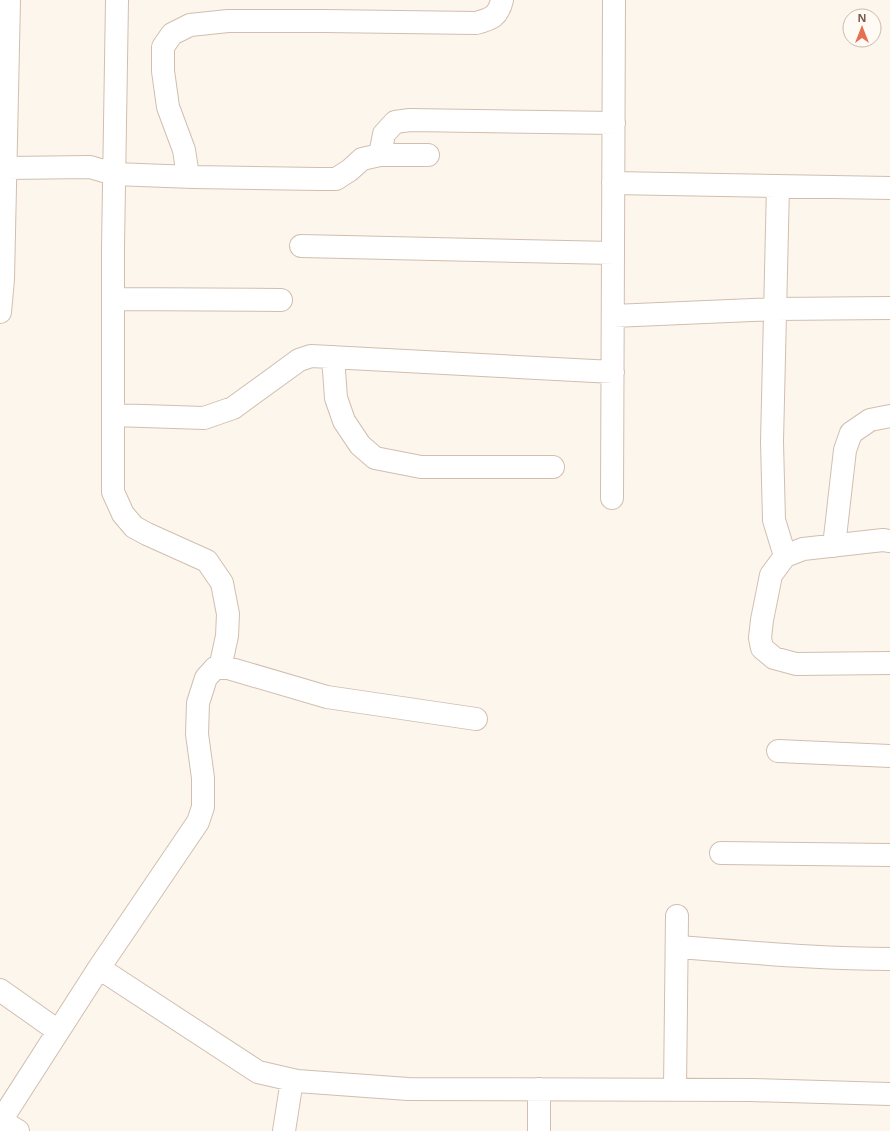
<svg xmlns="http://www.w3.org/2000/svg" width="890" height="1131" viewBox="0 0 890 1131" font-family="'Noto Sans',sans-serif">
	<style>
		.lines { fill: none; stroke-linecap: round; stroke-linejoin: round }
		.minor-casing { stroke: #d1beb0; stroke-width: 24 }
		.minor { stroke: #fff; stroke-width: 22 }
	</style>
	<rect width="100%" height="100%" fill="#fdf6ec"/>
	<g class="lines">
		<defs>
			<path id="minor" d="M 117,0 L 113,247 L 113,492 L 123,514 L 134,527 L 147,534 L 207,561 L 222,583 L 228,614 L 227,636 L 220,668
				M 380,155 L 384,134 L 395,122 L 410,120 L 614,123
				M 6,168 L 90,167 L 114,174 L 193,177 L 319,179 L 336,179 L 350,170 L 362,159 L 380,155 L 428,155
				M 188,176 L 184,150 L 168,107 L 163,71 L 163,47 L 172,34 L 190,25 L 228,21 L 324,21 L 476,23 C 491,19 498,17 502,0
				M 613,183 L 890,188
				M 778,186 L 772,442 L 774,520 L 785,556
				M 301,246 L 613,253
				M 113,299 L 281,300
				M 0,312 L 3,279 L 9,0
				M 613,316 L 775,309 L 890,308
				M 333,357 L 336,398 L 344,421 L 360,445 L 375,458 L 421,467 L 553,467
				M 113,415 L 204,418 L 233,408 L 299,360 L 311,356 L 613,372
				M 612,498 L 614,0
				M 890,541 L 883,540 L 803,549 L 785,556 L 771,575 L 762,620 L 760,638 L 762,648 L 774,658 L 796,664 L 890,663
				M 834,546 L 845,450 L 851,433 L 870,420 L 890,416
				M 778,751 L 890,756
				M 721,853 L 890,855
				M 677,947 C 747,952 820,959 890,959
				M 99,968 L 258,1072 L 297,1081 L 408,1089 L 751,1090 L 890,1094
				M 0,990 L 58,1031
				M 675,1090 L 677,916
				M 0,1120 L 18,1131
				M 0,1122 L 99,968 L 198,822 L 203,807 L 203,778 L 197,734 L 198,703 L 206,678 L 215,668 L 228,668 L 327,697 L 476,719
				M 284,1131 L 292,1080
				M 539,1131 L 539,1089"/>
		</defs>
		<use href="#minor" class="minor-casing"/>
		<use href="#minor" class="minor"/>
	</g>
	<g transform="translate(862 28)"><circle r="19" fill="#fffaf3" stroke="#cabbb1"/>
	<path d="M0-3L7 15L0 10L-7 15Z" fill="#e76f51"/>
	<text y="-6" font-size="11" font-weight="bold" text-anchor="middle" fill="#7a5c4d">N</text>
	</g>
</svg>
